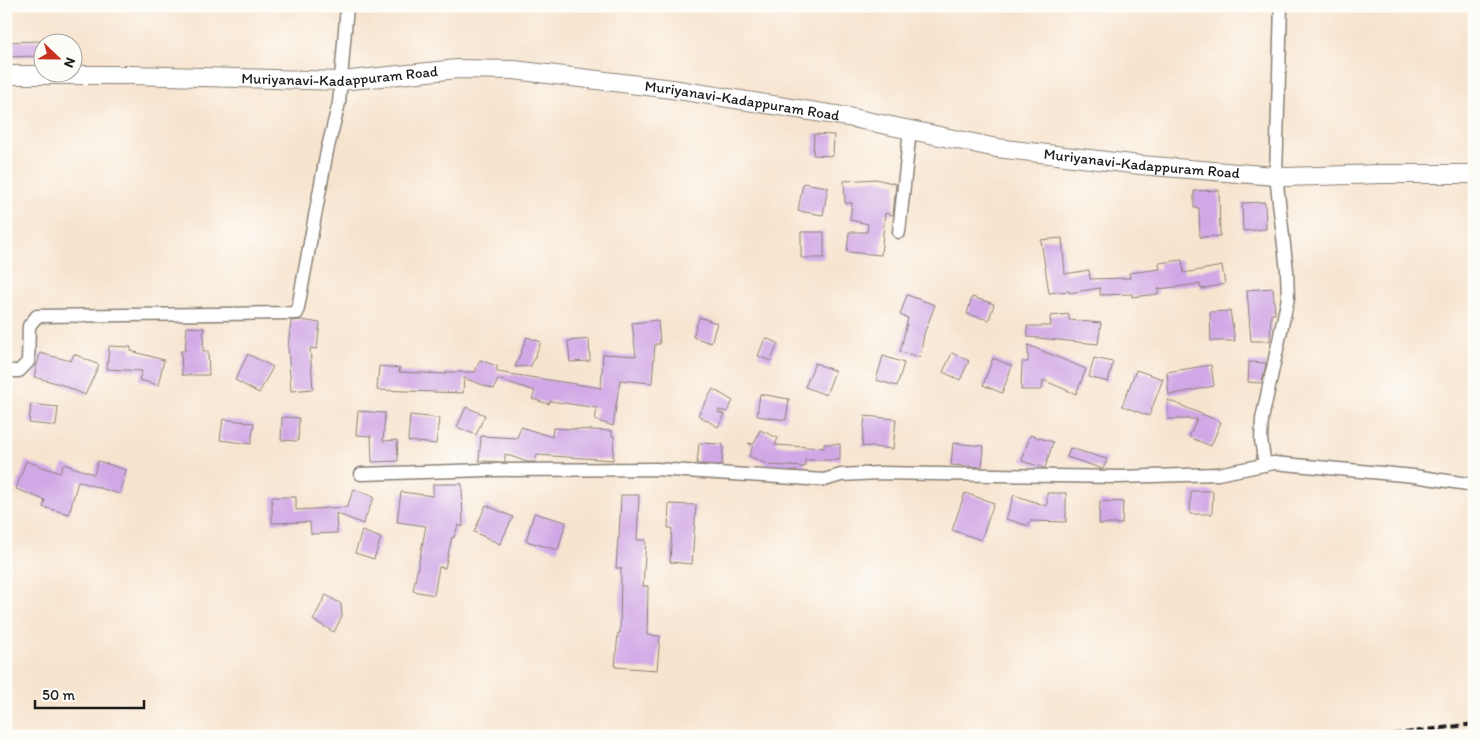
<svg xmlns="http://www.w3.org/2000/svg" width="1480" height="742" viewBox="0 0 1480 742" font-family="Itim,sans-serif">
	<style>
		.building { fill: #d1a8e6 }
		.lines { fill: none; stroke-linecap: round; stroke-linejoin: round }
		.minor-casing { stroke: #8a8076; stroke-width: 15 }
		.secondary-casing { stroke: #8a8076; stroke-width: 20 }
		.minor { stroke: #fff; stroke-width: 12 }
		.secondary { stroke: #fff; stroke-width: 18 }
		.rail { stroke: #1c1c1c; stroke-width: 4; stroke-dasharray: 8 4; stroke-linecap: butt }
		.labels { text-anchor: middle; stroke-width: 5; stroke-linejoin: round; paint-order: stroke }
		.street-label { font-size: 15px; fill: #1c1c1c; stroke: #fdfcf7 }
	</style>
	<rect width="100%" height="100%" fill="#fdfcf7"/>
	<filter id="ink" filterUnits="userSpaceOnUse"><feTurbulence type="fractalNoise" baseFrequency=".02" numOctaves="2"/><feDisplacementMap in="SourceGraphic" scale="10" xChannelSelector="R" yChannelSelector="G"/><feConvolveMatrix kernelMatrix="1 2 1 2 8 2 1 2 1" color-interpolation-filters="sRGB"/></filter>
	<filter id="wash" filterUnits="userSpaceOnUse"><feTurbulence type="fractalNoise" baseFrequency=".0096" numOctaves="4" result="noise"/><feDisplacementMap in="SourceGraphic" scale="20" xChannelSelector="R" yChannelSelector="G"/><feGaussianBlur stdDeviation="1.12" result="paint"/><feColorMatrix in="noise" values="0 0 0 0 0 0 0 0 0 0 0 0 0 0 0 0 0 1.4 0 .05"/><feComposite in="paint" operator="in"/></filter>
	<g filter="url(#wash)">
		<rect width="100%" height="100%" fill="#f7e4cf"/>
		<g id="blocks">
			<path class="building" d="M 42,41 L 42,56 L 6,57 L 6,42 Z
				M 814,134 L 834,135 L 833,156 L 813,155 Z
				M 876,179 L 896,184 L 893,215 L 885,213 L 881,255 L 847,252 L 849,232 L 867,232 L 868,224 L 850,220 L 852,203 L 845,203 L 844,181 Z
				M 803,183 L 828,187 L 823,215 L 798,211 Z
				M 1219,190 L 1220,236 L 1200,237 L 1199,208 L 1194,208 L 1194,191 Z
				M 1265,202 L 1266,229 L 1243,231 L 1242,203 Z
				M 801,232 L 824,232 L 824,258 L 801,258 Z
				M 1062,238 L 1065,274 L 1089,270 L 1090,279 L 1130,278 L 1129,273 L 1160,269 L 1159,263 L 1182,260 L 1184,273 L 1222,266 L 1225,284 L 1201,289 L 1200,284 L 1158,289 L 1158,294 L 1132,297 L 1132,294 L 1100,295 L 1100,288 L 1069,293 L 1069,291 L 1049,293 L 1041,240 Z
				M 1273,288 L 1275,314 L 1271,314 L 1270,341 L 1251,341 L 1247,290 Z
				M 907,295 L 935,305 L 924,334 L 920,357 L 900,352 L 908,318 L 900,315 Z
				M 972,297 L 994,304 L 989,320 L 967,314 Z
				M 1230,311 L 1235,341 L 1211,341 L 1210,312 Z
				M 1069,314 L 1069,320 L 1101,323 L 1098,344 L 1028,337 L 1027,326 L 1051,326 L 1050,316 Z
				M 699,317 L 717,323 L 711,343 L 693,337 Z
				M 301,320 L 320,323 L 317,349 L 310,348 L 313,389 L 291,391 L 288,347 L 291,321 Z
				M 658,320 L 660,344 L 655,344 L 652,383 L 620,380 L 613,426 L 595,420 L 597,408 L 550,401 L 549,404 L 532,399 L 535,391 L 498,379 L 494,389 L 464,378 L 463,393 L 377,390 L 379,366 L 400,368 L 399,372 L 446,374 L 446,372 L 475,372 L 480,360 L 497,366 L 497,372 L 601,388 L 603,354 L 636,356 L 632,323 Z
				M 187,327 L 204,328 L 203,351 L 208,351 L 209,375 L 182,375 L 181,351 L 185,351 Z
				M 527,337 L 541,342 L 531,366 L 515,367 Z
				M 765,338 L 778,343 L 771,361 L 758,356 Z
				M 589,339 L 590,361 L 570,362 L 568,341 Z
				M 1028,345 L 1086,369 L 1076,394 L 1043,380 L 1042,390 L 1021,390 L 1022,362 L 1028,362 Z
				M 109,346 L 131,347 L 131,351 L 164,360 L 158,385 L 139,380 L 142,371 L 107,369 Z
				M 40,353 L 71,361 L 74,354 L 99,365 L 85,395 L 60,384 L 34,377 Z
				M 952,353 L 969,361 L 960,380 L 943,372 Z
				M 248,354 L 273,367 L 259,393 L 235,380 Z
				M 883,356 L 904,363 L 897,386 L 876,380 Z
				M 993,358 L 1012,366 L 1002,393 L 983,385 Z
				M 1094,358 L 1113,362 L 1108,382 L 1089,377 Z
				M 1249,362 L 1266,363 L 1262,383 L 1248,382 Z
				M 815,363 L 835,371 L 826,395 L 805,387 Z
				M 1211,365 L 1214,386 L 1169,395 L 1167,372 Z
				M 1136,370 L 1163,379 L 1149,416 L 1122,406 Z
				M 713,389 L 733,401 L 727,412 L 719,410 L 718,412 L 725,415 L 718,427 L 698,415 Z
				M 760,394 L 789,399 L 786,420 L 757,416 Z
				M 1168,400 L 1221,422 L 1211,446 L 1189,437 L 1197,419 L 1168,419 Z
				M 31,404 L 58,407 L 56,426 L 29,423 Z
				M 466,407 L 485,415 L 476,435 L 457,427 Z
				M 358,411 L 385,413 L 383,441 L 397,440 L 398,461 L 372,462 L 371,436 L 356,435 Z
				M 410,415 L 439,418 L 436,444 L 408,441 Z
				M 865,416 L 896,419 L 893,449 L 862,446 Z
				M 282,417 L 299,418 L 298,441 L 281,440 Z
				M 223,419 L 254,423 L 251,444 L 220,440 Z
				M 521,427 L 552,437 L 553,428 L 612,431 L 612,436 L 614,436 L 613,460 L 537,455 L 535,462 L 527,462 L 505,454 L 505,462 L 479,461 L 481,436 L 517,438 Z
				M 760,430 L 778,438 L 775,445 L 824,448 L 824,444 L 840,444 L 840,460 L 805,460 L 805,467 L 769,465 L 749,456 L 753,446 L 748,443 L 754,444 Z
				M 1030,435 L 1053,442 L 1045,468 L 1022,461 Z
				M 699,443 L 723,444 L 722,465 L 697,464 Z
				M 953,443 L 984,446 L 982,467 L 951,465 Z
				M 1070,448 L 1107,459 L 1103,469 L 1067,457 Z
				M 26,461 L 60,473 L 63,464 L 94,474 L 98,461 L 126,470 L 119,494 L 78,481 L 69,514 L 43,507 L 45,500 L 16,489 Z
				M 433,484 L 462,484 L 463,527 L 458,525 L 454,538 L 452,537 L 445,568 L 439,567 L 434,595 L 413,591 L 426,526 L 397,522 L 401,492 L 433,496 Z
				M 354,489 L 374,497 L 363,524 L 336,513 L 337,533 L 311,534 L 310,522 L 272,523 L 272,497 L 296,497 L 296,510 L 347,507 Z
				M 1191,491 L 1213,491 L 1212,514 L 1190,514 Z
				M 965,493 L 994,503 L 981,540 L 952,530 Z
				M 1047,493 L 1066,493 L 1066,522 L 1030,521 L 1029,526 L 1006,519 L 1014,495 L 1047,506 Z
				M 621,495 L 639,495 L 637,540 L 646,540 L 643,586 L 648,586 L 647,635 L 660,636 L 657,670 L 615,667 L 618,633 L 620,633 L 621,568 L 616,568 L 618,538 L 619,539 Z
				M 1100,501 L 1123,502 L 1122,524 L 1099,524 Z
				M 669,504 L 696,505 L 692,564 L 670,562 L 672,528 L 668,528 Z
				M 486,505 L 513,517 L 500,544 L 474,532 Z
				M 534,513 L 566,522 L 558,550 L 526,541 Z
				M 362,531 L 381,538 L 374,559 L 355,553 Z
				M 326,595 L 341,604 L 342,616 L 334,632 L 313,620 Z"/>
		</g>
	</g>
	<g filter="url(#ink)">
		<use href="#blocks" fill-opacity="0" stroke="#8a8076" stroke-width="1"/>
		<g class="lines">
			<defs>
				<path id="minor" d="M 899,232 L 910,130
					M 6,371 L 19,371 L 28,362 L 29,326 L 37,316 L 297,313 L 327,151 L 339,103 L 347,6
					M 1265,465 L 1261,440 L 1262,419 L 1288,298 L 1287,271 L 1276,176 L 1281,6
					M 361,474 L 486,470 L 656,469 L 824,480 L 841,475 L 879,473 L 1118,477 L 1218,474 L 1274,463 L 1414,476 L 1474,485"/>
				<g id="secondary">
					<path id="s1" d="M 6,75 L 132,75 L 341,81 L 457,69 L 514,70 L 672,89 L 848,117 L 997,148 L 1140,165 L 1286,177 L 1381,174 L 1474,174"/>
				</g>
			</defs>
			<use href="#minor" class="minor-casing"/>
			<use href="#secondary" class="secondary-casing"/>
			<use href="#minor" class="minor"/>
			<use href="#secondary" class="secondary"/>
			<path class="rail" d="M 1381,736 L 1474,724"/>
		</g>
	</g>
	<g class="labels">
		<g class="street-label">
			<text dy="5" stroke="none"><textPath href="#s1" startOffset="334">Muriyanavi-Kadappuram Road</textPath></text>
			<text dy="5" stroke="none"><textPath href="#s1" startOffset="739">Muriyanavi-Kadappuram Road</textPath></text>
			<text dy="5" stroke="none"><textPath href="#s1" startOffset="1144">Muriyanavi-Kadappuram Road</textPath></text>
		</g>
	</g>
	<rect width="1480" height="742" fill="none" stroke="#fdfcf7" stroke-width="25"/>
	<g transform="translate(58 58) rotate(112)"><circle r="24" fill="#fdfcf7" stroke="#a3a29f"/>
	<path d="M0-4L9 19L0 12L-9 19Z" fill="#c8321e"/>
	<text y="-8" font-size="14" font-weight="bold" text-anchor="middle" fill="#1c1c1c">N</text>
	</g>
	<path d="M35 700v8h109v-8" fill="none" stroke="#1c1c1c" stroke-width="2.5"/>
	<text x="42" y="700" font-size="15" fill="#1c1c1c" stroke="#fdfcf7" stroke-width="4" paint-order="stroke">50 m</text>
</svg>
